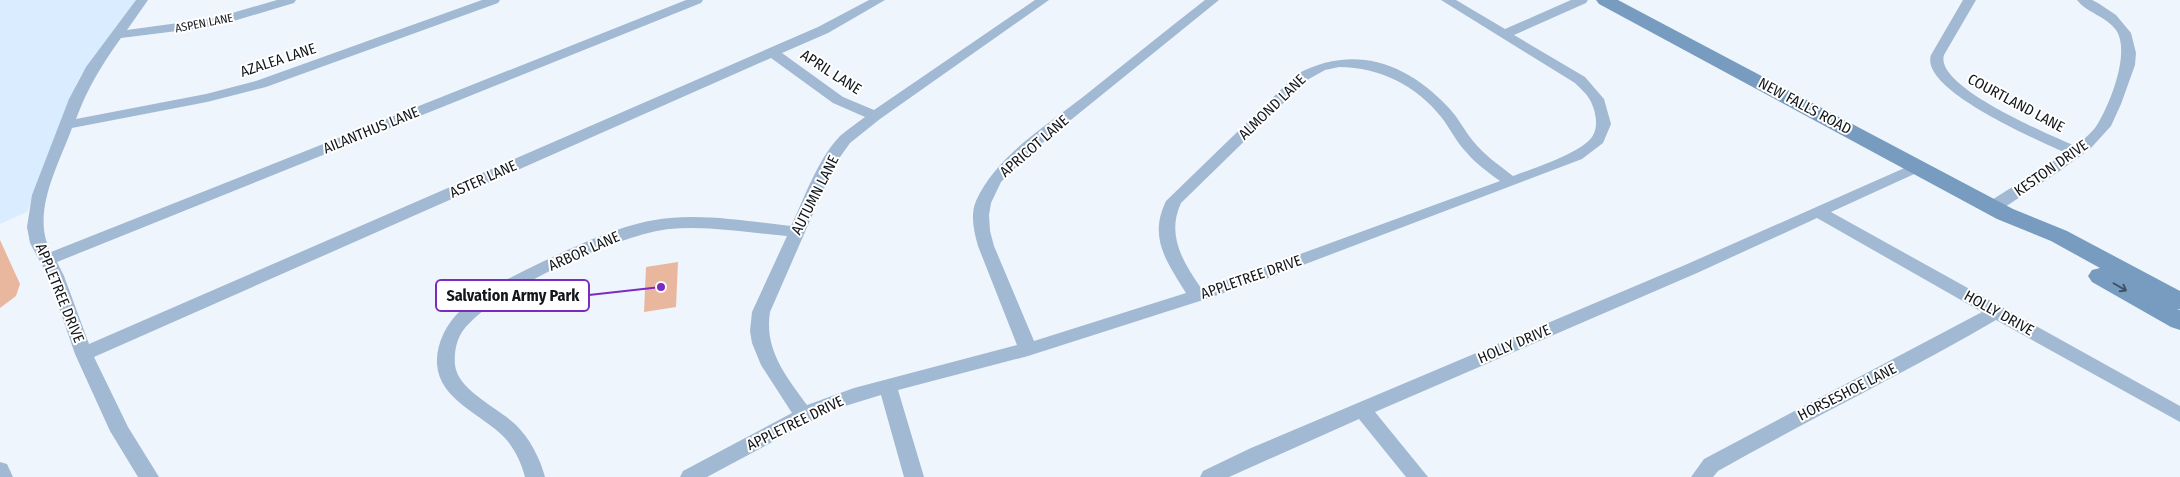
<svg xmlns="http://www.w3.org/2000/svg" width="2180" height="477" viewBox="0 0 2180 477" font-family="'Fira Sans Condensed',sans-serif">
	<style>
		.built { fill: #daecff }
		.green { fill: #e8b79e }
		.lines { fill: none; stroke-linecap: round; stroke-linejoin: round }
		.minor { fill: #a1b9d2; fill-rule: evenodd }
		.secondary { fill: #779cc0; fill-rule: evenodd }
		.oneway { stroke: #405366 }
		.labels { text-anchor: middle; stroke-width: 4; stroke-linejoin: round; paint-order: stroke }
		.far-street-label { font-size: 12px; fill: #13171c; stroke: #fff }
		.street-label { font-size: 15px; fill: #13171c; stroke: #fff }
		.leader { fill: none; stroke: #7b2cbf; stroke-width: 2 }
		.callout-dot { fill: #7b2cbf; stroke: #fff; stroke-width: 2 }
		.callout { fill: #fff; stroke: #7b2cbf; stroke-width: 2 }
		.callout-label { font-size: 16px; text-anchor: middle; font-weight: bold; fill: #13171c }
	</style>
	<rect width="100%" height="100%" fill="#eef5fd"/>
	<path class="built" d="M 0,0 L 136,0 L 79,78 L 27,212 L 0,224 Z"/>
	<path class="green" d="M 0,240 L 20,284 L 16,296 L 0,308 Z
		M 678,262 L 676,307 L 644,312 L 646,267 Z"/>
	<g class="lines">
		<path class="minor" d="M 136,0 L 148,0 L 127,30 L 215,18 L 277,0 L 296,0 L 294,3 L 217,26 L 121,38 C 102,64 87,89 76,119 L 206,94 L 256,81 L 482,0 L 500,0 L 498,3 L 266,87 L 207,102 L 72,128 C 59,164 30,214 51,252 L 686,0 L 703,0 L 701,3 L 57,262 L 64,276 L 89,344 L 818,27 L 869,0 L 885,0 L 828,33 L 782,53 L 843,97 L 874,110 L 1035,0 L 1049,0 L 880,119 L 850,143 L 840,157 L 826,184 L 770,312 C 764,350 786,376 807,405 L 854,388 L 1017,345 L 978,246 C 974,232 970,215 976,201 C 996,156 1046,126 1083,97 C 1124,64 1164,32 1205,0 L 1219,0 L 1030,153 L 1001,182 L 991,203 L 989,215 L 990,231 L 994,246 L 1034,341 L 1186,293 C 1167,262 1148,238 1166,201 L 1297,74 C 1353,44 1406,62 1448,107 C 1458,117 1464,130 1473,141 C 1484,155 1499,165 1513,176 C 1532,169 1581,153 1592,137 C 1599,127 1596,111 1590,100 C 1587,94 1580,88 1575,83 L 1441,0 L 1456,0 L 1505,29 L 1571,0 L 1588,0 L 1586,3 L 1514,35 L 1585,77 L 1604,99 L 1611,124 L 1603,143 L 1582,159 L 1274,276 L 1203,300 L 1028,356 L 898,390 L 924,477 L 904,477 L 881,395 L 832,410 L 707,477 L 680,477 L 683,471 L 792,413 L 761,365 L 752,343 L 750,331 L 752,312 L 787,236 C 749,233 707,225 669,229 C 621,234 489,292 462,332 C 456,341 454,354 455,365 C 458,391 499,408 516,425 C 530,439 540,458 545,477 L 525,477 C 521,462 515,449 504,437 C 483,415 439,400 437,364 C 436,344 446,324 461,310 C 484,289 514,276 542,262 C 583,243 625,222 670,218 C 710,214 752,222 791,226 C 805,197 817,160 840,136 C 848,129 857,123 865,117 L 833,103 L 771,58 L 94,357 L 128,427 L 159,477 L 138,477 L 110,431 L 75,354 L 48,276 L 30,243 L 27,227 L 32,195 L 69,99 L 86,67 ZM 1339,67 C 1380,67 1417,86 1442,118 C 1451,130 1457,143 1467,153 C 1476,164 1488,172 1500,181 L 1262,268 L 1201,288 C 1183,262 1166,235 1181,203 L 1307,80 L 1325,70 Z
			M 1963,0 L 1976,0 L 1944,55 C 1934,87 2051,135 2075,146 C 2083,140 2092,133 2097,125 C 2110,104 2131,52 2116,30 C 2106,16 2087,13 2077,0 L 2092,0 L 2098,3 L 2116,15 L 2131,33 L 2136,53 L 2135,65 L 2121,104 L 2111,126 L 2090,149 L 2058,172 L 1999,211 L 1987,211 L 1985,207 L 1987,203 L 2066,153 C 2040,141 1919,90 1931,55 Z
			M 1918,162 L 1923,164 L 1926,167 L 1923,170 L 1831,212 L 2180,406 L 2180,422 L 1996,320 C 1905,373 1810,419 1718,471 L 1713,477 L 1691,477 L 1704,459 L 1982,312 L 1817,218 L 1697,273 L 1375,412 L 1428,477 L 1406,477 L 1359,419 L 1229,477 L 1200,477 L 1203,471 L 1251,448 L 1685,265 Z
			M 0,462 L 7,464 L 13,477 L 0,477 Z"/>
		<path class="secondary" d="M 1596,0 L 1618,0 L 2013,209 L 2067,231 L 2180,291 L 2180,309 L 2177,309 L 2180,310 L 2180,330 L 2171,327 L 2092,282 L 2088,276 L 2092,270 L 2100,268 L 2051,241 L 1997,219 L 1599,4 Z"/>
	</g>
	<defs><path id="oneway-shaft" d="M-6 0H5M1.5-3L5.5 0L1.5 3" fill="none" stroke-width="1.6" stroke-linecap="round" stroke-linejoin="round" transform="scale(1.25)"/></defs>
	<use class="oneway" href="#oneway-shaft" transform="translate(2120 287) rotate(30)"/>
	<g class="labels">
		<g class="far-street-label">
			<text transform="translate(204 23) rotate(-11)" y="4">ASPEN LANE</text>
		</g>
		<g class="street-label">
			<text transform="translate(278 60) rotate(-18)" y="5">AZALEA LANE</text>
			<text transform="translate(831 72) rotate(33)" y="5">APRIL LANE</text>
			<text transform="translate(2016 103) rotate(28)" y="5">COURTLAND LANE</text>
			<text transform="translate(1805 106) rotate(28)" y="5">NEW FALLS ROAD</text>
			<text transform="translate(1272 107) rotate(-44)" y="5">ALMOND LANE</text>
			<text transform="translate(371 130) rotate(-22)" y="5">AILANTHUS LANE</text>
			<text transform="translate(1034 146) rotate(-41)" y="5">APRICOT LANE</text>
			<text transform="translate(2051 168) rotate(-35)" y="5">KESTON DRIVE</text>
			<text transform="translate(483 179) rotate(-24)" y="5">ASTER LANE</text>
			<text transform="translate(815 195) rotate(-63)" y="5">AUTUMN LANE</text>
			<text transform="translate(584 251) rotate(-24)" y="5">ARBOR LANE</text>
			<text transform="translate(1251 277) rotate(-19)" y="5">APPLETREE DRIVE</text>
			<text transform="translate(60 293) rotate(68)" y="5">APPLETREE DRIVE</text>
			<text transform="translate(1999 313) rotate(29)" y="5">HOLLY DRIVE</text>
			<text transform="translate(1514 344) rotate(-23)" y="5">HOLLY DRIVE</text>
			<text transform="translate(1847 392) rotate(-27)" y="5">HORSESHOE LANE</text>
			<text transform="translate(795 423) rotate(-26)" y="5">APPLETREE DRIVE</text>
		</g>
	</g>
	<path class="leader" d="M661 287L589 295"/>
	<circle class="callout-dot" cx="661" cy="287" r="5"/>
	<rect class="callout" x="436" y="280" width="153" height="31" rx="5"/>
	<g class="callout-label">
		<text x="513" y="301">Salvation Army Park</text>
	</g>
</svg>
